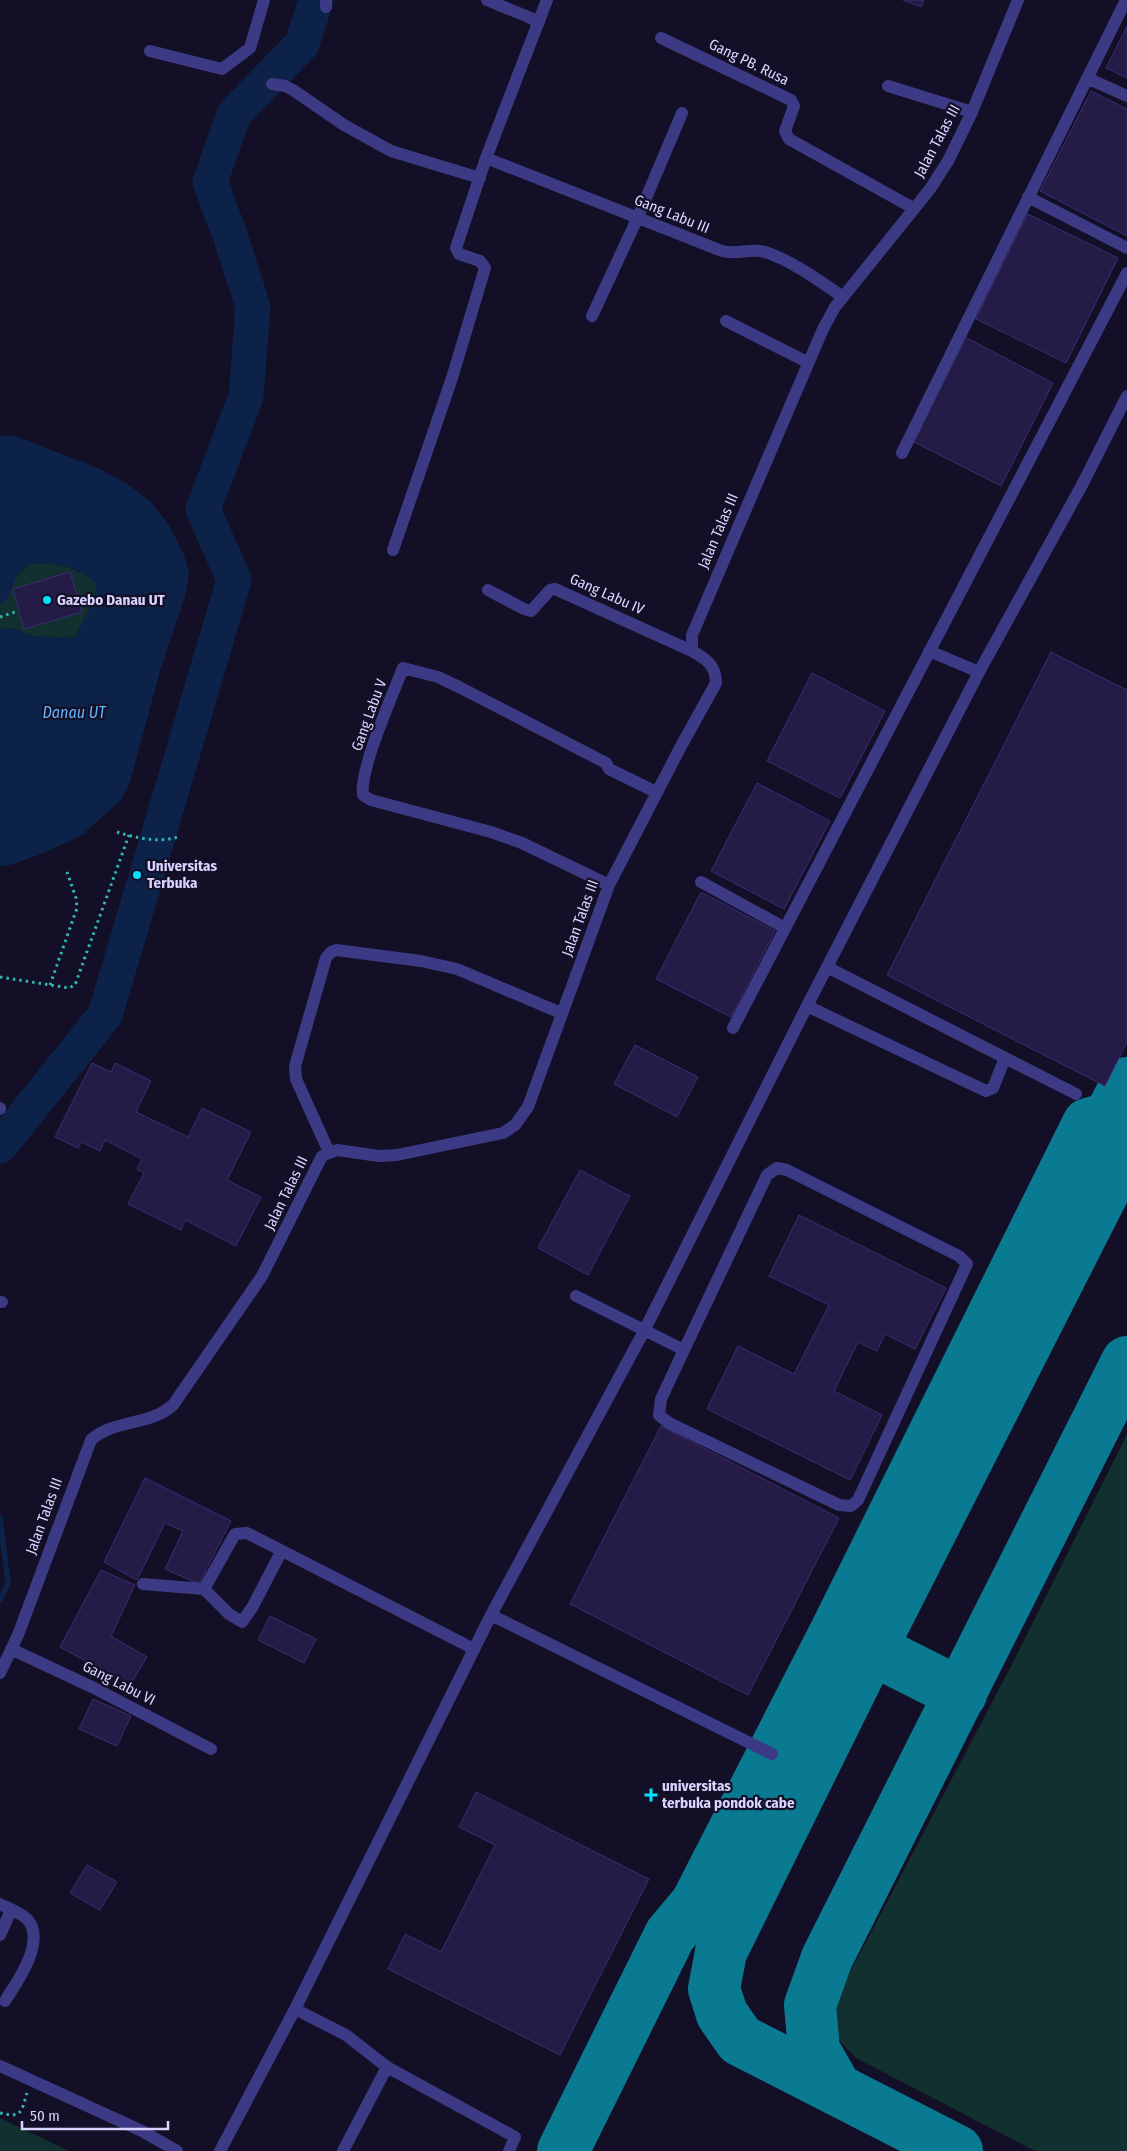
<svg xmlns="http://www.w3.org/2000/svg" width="1127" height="2151" viewBox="0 0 1127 2151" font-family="'Fira Sans Condensed',sans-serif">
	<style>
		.green { fill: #12302f; fill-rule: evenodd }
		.water { fill: #0c2248 }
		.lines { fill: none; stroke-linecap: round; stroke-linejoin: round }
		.stream { stroke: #0c2248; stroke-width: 5.5 }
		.river { stroke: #0c2248; stroke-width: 35 }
		.taxiway { stroke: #0a7a92; stroke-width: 52 }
		.building { fill: #241b47; stroke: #3b2d73 }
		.path { stroke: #2fb8b0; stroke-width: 3; stroke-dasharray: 2.5 4; stroke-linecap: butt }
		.minor { stroke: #3d3a85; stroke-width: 12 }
		.poi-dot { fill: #00e5ff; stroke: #130f26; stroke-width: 2 }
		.labels { text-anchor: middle; stroke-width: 4.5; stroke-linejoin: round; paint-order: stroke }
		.street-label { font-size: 15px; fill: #d9d4ff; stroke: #130f26 }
		.poi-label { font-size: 15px; font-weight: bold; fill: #d9d4ff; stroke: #130f26; text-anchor: start }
		.water-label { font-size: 16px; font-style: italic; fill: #62b6ff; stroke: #130f26 }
	</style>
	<rect width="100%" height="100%" fill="#130f26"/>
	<path class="green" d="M 48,563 C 67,565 83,571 97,584 L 94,599 L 75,637 C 61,638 48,638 34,636 C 20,633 16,625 0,630 L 0,604 L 6,601 L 16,577 L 28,564 ZM 70,573 L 82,612 L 24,628 L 13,589 Z
		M 1127,1434 L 1127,2151 L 1035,2151 L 856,2058 L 838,2039 L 834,2003 L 1008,1672 Z
		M 0,2118 L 69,2151 L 0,2151 Z"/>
	<path class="water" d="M 0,436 L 15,436 L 98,468 L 126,483 L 151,502 L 169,525 L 184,555 L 189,573 L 185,596 L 160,671 L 130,782 L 121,800 L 82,835 L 44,853 L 7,866 L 0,866 L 0,630 C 16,625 20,633 34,636 C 48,638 61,638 75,637 L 94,599 L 97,584 C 77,565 54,562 28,564 L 16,577 L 6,601 L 0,604 Z"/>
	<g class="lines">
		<path class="stream" d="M 0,1518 L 8,1583 L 0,1600"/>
		<path class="river" d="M 0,1146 L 105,1015 L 234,580 L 203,509 L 246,397 L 253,307 L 230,235 L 210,182 L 234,114 L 302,44 L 316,0"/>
		<path class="taxiway" d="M 961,1694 L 836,1631 L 1088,1124 L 1109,1118 L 1127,1083
			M 837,2090 L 814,2050 L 810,2005 L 827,1958 L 1127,1362
			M 563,2151 L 670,1935 L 696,1904 L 836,1631
			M 957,2151 L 740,2040 L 722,2014 L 714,1989 L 721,1952 L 871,1649 L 1127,1145"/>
	</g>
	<path class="building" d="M 903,0 L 924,0 L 921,7 Z
		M 1127,26 L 1127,78 L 1106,68 Z
		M 1091,91 L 1127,109 L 1127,236 L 1040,191 Z
		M 1028,214 L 1118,258 L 1066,363 L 976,319 Z
		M 965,337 L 1053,383 L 1001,486 L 912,441 Z
		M 70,572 L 82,612 L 24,629 L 13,589 Z
		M 1051,652 L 1127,690 L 1127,1042 L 1105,1086 L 887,975 Z
		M 812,673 L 885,711 L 840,798 L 767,761 Z
		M 757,783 L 830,821 L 784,909 L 711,871 Z
		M 701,892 L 775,931 L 731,1017 L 656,979 Z
		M 635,1045 L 698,1077 L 677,1117 L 614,1084 Z
		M 92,1063 L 111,1072 L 115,1063 L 151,1081 L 136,1112 L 188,1137 L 202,1108 L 251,1132 L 227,1180 L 261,1197 L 236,1246 L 185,1220 L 181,1230 L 128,1204 L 144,1173 L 137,1169 L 142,1159 L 105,1140 L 100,1151 L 81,1142 L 78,1148 L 55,1137 Z
		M 580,1170 L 630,1196 L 588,1275 L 538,1248 Z
		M 799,1215 L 946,1288 L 915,1349 L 885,1334 L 877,1351 L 858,1342 L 834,1391 L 882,1415 L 850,1480 L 707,1409 L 738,1346 L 794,1374 L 829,1305 L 769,1276 Z
		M 661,1426 L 839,1518 L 748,1695 L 570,1604 Z
		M 145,1478 L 231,1521 L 199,1584 L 165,1569 L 183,1531 L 165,1523 L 137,1580 L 104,1562 Z
		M 101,1570 L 135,1585 L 111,1636 L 147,1657 L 130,1685 L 60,1647 Z
		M 270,1616 L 316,1639 L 304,1663 L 258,1640 Z
		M 93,1699 L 131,1716 L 117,1746 L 79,1729 Z
		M 476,1792 L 649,1879 L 560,2055 L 388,1969 L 405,1934 L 441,1952 L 495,1845 L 459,1827 Z
		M 87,1865 L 117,1882 L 100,1910 L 70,1893 Z"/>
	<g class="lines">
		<path class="path" d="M 0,617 L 18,611
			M 117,832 C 136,838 159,843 178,837
			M 0,977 L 69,988 L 75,985 L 129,835
			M 50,985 L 77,908 L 76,898 L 67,872
			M 0,2113 C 22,2118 21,2113 27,2093"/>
		<path class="minor" d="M 487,0 L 526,16 L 539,22
			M 326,7 L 326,0
			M 661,38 L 791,100 L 794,106 L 785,131 L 789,139 L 913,208
			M 150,51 L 222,69 L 250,48 L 264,0
			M 1087,78 L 1127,96
			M 272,84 L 285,86 L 293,90 L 344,125 L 391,151 L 480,178
			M 888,86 L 972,112
			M 486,158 L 722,251 C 736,255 751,248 765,252 C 791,260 821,282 843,297
			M 1028,197 L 1127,248
			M 592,316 L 638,217 L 682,113
			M 726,321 L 807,362
			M 902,453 L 1126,0
			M 393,550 L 452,378 L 485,268 L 480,261 L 459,254 L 456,248 L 486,158 L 547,0
			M 488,590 L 524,609 L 531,611 L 550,590 L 555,589 L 692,651
			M 929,651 L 979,672
			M 701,882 L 785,928
			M 609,885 L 522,843 L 491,832 L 371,800 L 363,795 C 359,770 393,694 403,668 L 438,677 L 459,687 L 606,763 L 609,769 L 656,792
			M 827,967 L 1076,1094
			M 807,1006 L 986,1091 L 993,1088 L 1005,1058
			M 733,1028 L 1127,273
			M 0,1108 L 0,1109
			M 329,1152 L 296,1079 L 295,1066 L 326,958 L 331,952 L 336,950 L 421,961 L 457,969 L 561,1013
			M 576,1296 L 684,1350 L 767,1175 L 777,1168 L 787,1170 L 959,1256 L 967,1264 L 858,1500 L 851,1506 L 839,1505 L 669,1423 L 659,1415 L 661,1399 L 684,1350
			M 0,1302 L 2,1302
			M 143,1584 L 204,1589 L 235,1534 L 247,1533 L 474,1649
			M 204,1589 L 229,1614 L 242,1622 L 253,1606 L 281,1552
			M 491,1615 L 772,1754
			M 11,1649 L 94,1688 L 211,1749
			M 0,1673 L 18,1635 L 91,1440 C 114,1419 150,1426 173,1405 L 262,1276 L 322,1156 L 337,1150 L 379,1156 L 397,1155 L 503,1133 L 515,1125 L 528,1107 L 609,885 L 680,748 L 716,683 C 716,665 706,659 692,651 L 692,635 L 823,329 L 835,307 L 930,189 L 948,161 L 972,112 L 1018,0
			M 0,1904 C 8,1908 21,1913 27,1919 C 47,1941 17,1982 5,2001
			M 0,1935 L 11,1910
			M 295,2009 L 346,2035 L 387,2067 L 515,2137 L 509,2151
			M 0,2066 L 142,2131 L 177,2151
			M 220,2151 L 295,2009 L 491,1615 L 644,1331 L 807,1006 L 979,672 L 1082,485 L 1127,396
			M 343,2151 L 387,2067"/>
	</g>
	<g class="poi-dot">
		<circle cx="47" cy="600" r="5"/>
		<circle cx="137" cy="875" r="5"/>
		<path d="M648.5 1787.5h5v5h5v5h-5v5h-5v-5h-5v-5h5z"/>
	</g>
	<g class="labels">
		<g class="street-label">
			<text transform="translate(749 62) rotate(26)" y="5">Gang PB. Rusa</text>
			<text transform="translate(937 141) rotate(-62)" y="5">Jalan Talas III</text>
			<text transform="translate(672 214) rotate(22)" y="5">Gang Labu III</text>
			<text transform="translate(718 531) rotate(-67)" y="5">Jalan Talas III</text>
			<text transform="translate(607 594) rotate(24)" y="5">Gang Labu IV</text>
			<text transform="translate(369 715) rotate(-70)" y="5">Gang Labu V</text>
			<text transform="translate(580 918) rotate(-70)" y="5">Jalan Talas III</text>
			<text transform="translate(286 1193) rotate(-64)" y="5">Jalan Talas III</text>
			<text transform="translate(44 1516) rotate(-70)" y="5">Jalan Talas III</text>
			<text transform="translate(119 1683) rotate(27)" y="5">Gang Labu VI</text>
		</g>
		<g class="poi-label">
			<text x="57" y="605">Gazebo Danau UT</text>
			<text x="147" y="871">Universitas<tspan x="147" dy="17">Terbuka</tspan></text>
			<text x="662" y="1791">universitas<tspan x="662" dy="17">terbuka pondok cabe</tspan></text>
		</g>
		<g class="water-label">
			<text x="74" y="718">Danau UT</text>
		</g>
	</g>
	<path d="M22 2121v8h146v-8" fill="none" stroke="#d9d4ff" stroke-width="2.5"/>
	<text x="30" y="2121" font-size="15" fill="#d9d4ff" stroke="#130f26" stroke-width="4" paint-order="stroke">50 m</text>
</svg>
